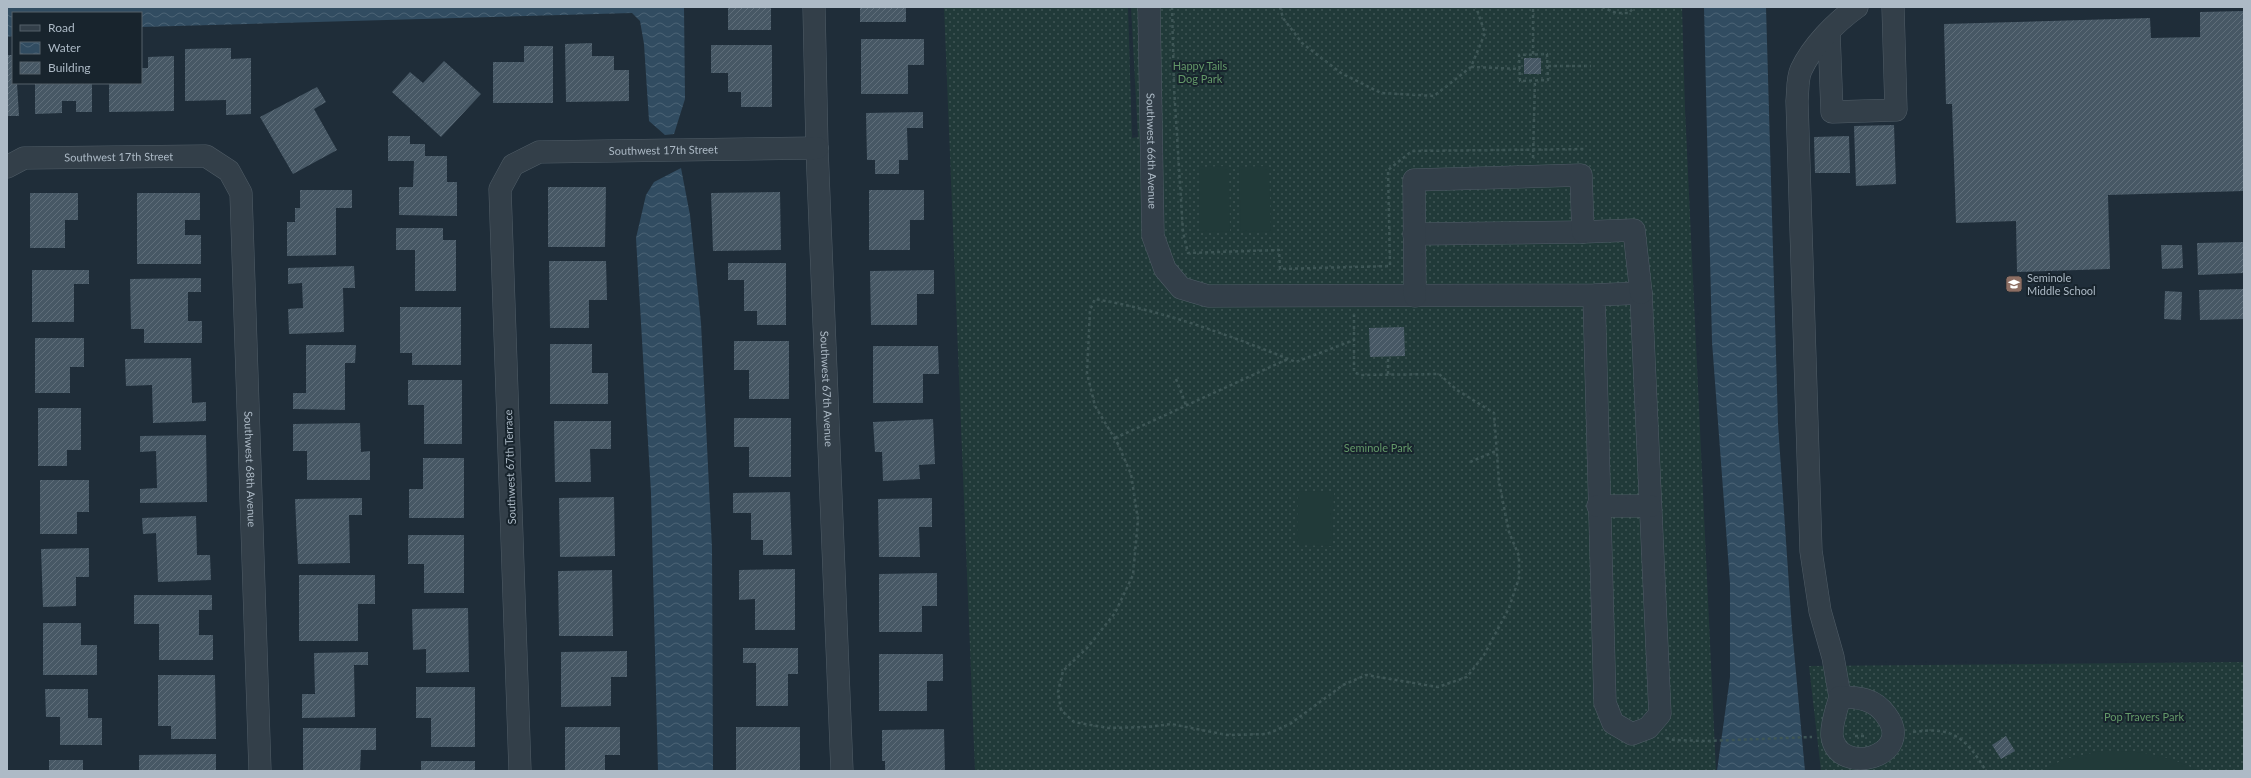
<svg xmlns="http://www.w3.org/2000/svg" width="2251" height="778" viewBox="0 0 2251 778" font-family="Lato,sans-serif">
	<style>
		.grass { fill: url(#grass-dots) }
		.garden { fill: #213a39 }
		.water { fill: url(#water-waves) }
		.building { fill: url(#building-hatch) }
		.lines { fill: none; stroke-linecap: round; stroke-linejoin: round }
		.minor-casing { stroke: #505d67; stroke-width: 23 }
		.path { stroke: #3e5656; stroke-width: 2.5; stroke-dasharray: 3 3; stroke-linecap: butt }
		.minor { stroke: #333f49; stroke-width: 22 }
		.labels { text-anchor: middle; stroke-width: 4; stroke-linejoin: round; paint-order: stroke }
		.park-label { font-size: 11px; fill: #639868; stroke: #18242d }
		.street-label { font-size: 11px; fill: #adbac6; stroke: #18242d }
		.poi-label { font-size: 11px; fill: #adbac6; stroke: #18242d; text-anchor: start }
	</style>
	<defs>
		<pattern id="grass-dots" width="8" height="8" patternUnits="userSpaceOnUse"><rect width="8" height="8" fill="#213a39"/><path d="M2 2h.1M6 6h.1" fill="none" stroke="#3f5454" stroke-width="1.8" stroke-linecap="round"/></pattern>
		<pattern id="water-waves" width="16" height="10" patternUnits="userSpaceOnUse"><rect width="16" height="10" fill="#314c61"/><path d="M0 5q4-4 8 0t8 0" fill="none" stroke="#4c6476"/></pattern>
		<pattern id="building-hatch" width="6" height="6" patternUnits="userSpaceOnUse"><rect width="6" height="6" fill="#475865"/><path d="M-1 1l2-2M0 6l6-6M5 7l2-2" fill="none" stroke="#5f6e7a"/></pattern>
	</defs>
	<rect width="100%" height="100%" fill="#1f2d39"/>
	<path class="grass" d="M 944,7 L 1128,7 L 1132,138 L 1138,137 L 1131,7 L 1682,7 L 1685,109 L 1716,771 L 975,771 Z
		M 2244,662 L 2244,771 L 1821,771 L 1809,666 Z"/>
	<path class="garden" d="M 1229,166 L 1230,231 L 1200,232 L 1199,167 Z
		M 1269,166 L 1271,231 L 1241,232 L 1239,167 Z
		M 1298,491 L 1334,492 L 1332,546 L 1297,545 Z
		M 2101,751 C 2135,750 2168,754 2198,771 L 2040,771 L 2065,759 Z"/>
	<path class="water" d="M 7,7 L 684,7 L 685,99 L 674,134 L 665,135 L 649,121 L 644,44 L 640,21 L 632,13 L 141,27 L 141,13 L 13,13 L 13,36 L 7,37 Z
		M 1704,7 L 1766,7 L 1778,424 L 1792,629 L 1805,771 L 1717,771 L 1730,677 L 1730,583 L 1712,342 Z
		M 681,168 L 690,215 L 701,323 L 712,548 L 713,771 L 658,771 L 651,493 L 636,238 L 646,195 L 654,182 Z"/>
	<path class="building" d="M 728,7 L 771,7 L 771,30 L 728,30 Z
		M 860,7 L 906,7 L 906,22 L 860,22 Z
		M 2244,11 L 2244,191 L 2108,195 L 2110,269 L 2017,272 L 2016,221 L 1956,223 L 1952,104 L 1946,104 L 1944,24 L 2150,18 L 2151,38 L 2200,37 L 2200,12 Z
		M 861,39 L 924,39 L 924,65 L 908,65 L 908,94 L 861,94 Z
		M 592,43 L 592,56 L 614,56 L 614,70 L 629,70 L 629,101 L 566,102 L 565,44 Z
		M 711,45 L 772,45 L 772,107 L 741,107 L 741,92 L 728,92 L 728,73 L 711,73 Z
		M 524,46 L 553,46 L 553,103 L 493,103 L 493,62 L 524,62 Z
		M 231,48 L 231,59 L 251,58 L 251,114 L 226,115 L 226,100 L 185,101 L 185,49 Z
		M 7,55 L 13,55 L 13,83 L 17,83 L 19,116 L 7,116 Z
		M 174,56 L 174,111 L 109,112 L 109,83 L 141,83 L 141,68 L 148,68 L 148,57 Z
		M 1524,58 L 1541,58 L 1541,74 L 1524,74 Z
		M 444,61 L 481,94 L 441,137 L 392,92 L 410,72 L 423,83 Z
		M 35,83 L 92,83 L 92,112 L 76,112 L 76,101 L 62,101 L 62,113 L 35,114 Z
		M 317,87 L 326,102 L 314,109 L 337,150 L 293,174 L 260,117 Z
		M 923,112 L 923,128 L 907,128 L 908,160 L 899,160 L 899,174 L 875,174 L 875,160 L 867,160 L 866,113 Z
		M 1894,125 L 1896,184 L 1856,186 L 1854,126 Z
		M 388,136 L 410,136 L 410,144 L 425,144 L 425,156 L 447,156 L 447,182 L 457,182 L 457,216 L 399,215 L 399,187 L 413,187 L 414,161 L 388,161 Z
		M 1849,136 L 1850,173 L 1815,173 L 1814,137 Z
		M 548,187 L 606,187 L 605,247 L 548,247 Z
		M 300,190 L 352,190 L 352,208 L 336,208 L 336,255 L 287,256 L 287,222 L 295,222 L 295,208 L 300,208 Z
		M 869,190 L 924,190 L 924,220 L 910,220 L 910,250 L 869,250 Z
		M 780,192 L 781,250 L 713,251 L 711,193 Z
		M 30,193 L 78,193 L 78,220 L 65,220 L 65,248 L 30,248 Z
		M 137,193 L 200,193 L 200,220 L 185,220 L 185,235 L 201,235 L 201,264 L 137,264 Z
		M 396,228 L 443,228 L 443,240 L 456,240 L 456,291 L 415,291 L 415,250 L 396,250 Z
		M 2244,242 L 2244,273 L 2198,275 L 2197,243 Z
		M 2161,245 L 2182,245 L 2183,268 L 2162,269 Z
		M 549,261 L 606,261 L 607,300 L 589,300 L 589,328 L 550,328 Z
		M 728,263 L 786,263 L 786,325 L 757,325 L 757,311 L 744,311 L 744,280 L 728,280 Z
		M 354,266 L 355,288 L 343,288 L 344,332 L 289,334 L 288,309 L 303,308 L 302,283 L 288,284 L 288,268 Z
		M 32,270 L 89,270 L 89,284 L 74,284 L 74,322 L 32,322 Z
		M 934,270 L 934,294 L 917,294 L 917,325 L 871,325 L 870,271 Z
		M 201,278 L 201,292 L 188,292 L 188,321 L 202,321 L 202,343 L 144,343 L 144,329 L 131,329 L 130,279 Z
		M 2244,289 L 2244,319 L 2200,320 L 2199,290 Z
		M 2165,291 L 2182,292 L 2181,320 L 2164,319 Z
		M 400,307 L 461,307 L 461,365 L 412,365 L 412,353 L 400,353 Z
		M 1404,327 L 1405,356 L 1370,357 L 1369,328 Z
		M 35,338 L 84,338 L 84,367 L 70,367 L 70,393 L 35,393 Z
		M 734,341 L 789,341 L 789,399 L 749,399 L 749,370 L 734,370 Z
		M 550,344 L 592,344 L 592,373 L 608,373 L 608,404 L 550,404 Z
		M 306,345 L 356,345 L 355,363 L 345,363 L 345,410 L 293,409 L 293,393 L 306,393 Z
		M 873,346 L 938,346 L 939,374 L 923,374 L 923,403 L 873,403 Z
		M 191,358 L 192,403 L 206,402 L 206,421 L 153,423 L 152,385 L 126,386 L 125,359 Z
		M 408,380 L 462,380 L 462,444 L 424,444 L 424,405 L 408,405 Z
		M 38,408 L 81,408 L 81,450 L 67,450 L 67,466 L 38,466 Z
		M 734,418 L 791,418 L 791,477 L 749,477 L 749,447 L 734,447 Z
		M 933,419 L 935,464 L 919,465 L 920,479 L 883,481 L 882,452 L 875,452 L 873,422 Z
		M 554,421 L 611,421 L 611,449 L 590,449 L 591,482 L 555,482 Z
		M 360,423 L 361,452 L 370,451 L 370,480 L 307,480 L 307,451 L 293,451 L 293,424 Z
		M 206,435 L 207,502 L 140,503 L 140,489 L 157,488 L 156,451 L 140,452 L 140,436 Z
		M 423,458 L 464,458 L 464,518 L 409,518 L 409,489 L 423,489 Z
		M 40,480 L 89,480 L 89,512 L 77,512 L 77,534 L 40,534 Z
		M 790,492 L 792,555 L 763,555 L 763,540 L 751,540 L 751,513 L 733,513 L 733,493 Z
		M 614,497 L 615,556 L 560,557 L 559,498 Z
		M 362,498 L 362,515 L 349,515 L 350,563 L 298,564 L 295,499 Z
		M 932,498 L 932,527 L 919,527 L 920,557 L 879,557 L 878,499 Z
		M 196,516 L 197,555 L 210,555 L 211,580 L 158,582 L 156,533 L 143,534 L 142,518 Z
		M 408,535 L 464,535 L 464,593 L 424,593 L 424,564 L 408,564 Z
		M 89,548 L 89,577 L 76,577 L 76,606 L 43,607 L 41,549 Z
		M 795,569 L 795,630 L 755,630 L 755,599 L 739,600 L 739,570 Z
		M 612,570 L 613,636 L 559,636 L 558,571 Z
		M 937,573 L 937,606 L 922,606 L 922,632 L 879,632 L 879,574 Z
		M 299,575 L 375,575 L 375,604 L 358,604 L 358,641 L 299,641 Z
		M 134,595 L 212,595 L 212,610 L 199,610 L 199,635 L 213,635 L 213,660 L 159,660 L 159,624 L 134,624 Z
		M 468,608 L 469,672 L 426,673 L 426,649 L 413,650 L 412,609 Z
		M 43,623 L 81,623 L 81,645 L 97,645 L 97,675 L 43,675 Z
		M 743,648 L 798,648 L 798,674 L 788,674 L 788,706 L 756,706 L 756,663 L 743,663 Z
		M 627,651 L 627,677 L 611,677 L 611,706 L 561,707 L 561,652 Z
		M 368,652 L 368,665 L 354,665 L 355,717 L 302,718 L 302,694 L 315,694 L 314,653 Z
		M 879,654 L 943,654 L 943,681 L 927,681 L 927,711 L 879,711 Z
		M 158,675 L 215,675 L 216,739 L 171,739 L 171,726 L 158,726 Z
		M 416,687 L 475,687 L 475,747 L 431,747 L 431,718 L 416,718 Z
		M 45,689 L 88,689 L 88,718 L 102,718 L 102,745 L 60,745 L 60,717 L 46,717 Z
		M 565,727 L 620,727 L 620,755 L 605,755 L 605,771 L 565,771 Z
		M 736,727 L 800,727 L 800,771 L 736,771 Z
		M 303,728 L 376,728 L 376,750 L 361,750 L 360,771 L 303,771 Z
		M 944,729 L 945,771 L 885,771 L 885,761 L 882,761 L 882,730 Z
		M 2006,736 L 2015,751 L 2001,759 L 1992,745 Z
		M 216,754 L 216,771 L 139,770 L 139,755 Z
		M 49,760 L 83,760 L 83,771 L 49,771 Z
		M 421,761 L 475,761 L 475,771 L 421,771 Z"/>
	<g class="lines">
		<defs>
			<g id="minor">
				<path id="s1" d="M 814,7 L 817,148 L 842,771"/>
				<path id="s2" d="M 1149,7 L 1153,236 L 1165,269 L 1181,288 L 1208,296 L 1594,295 L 1641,293 L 1660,714 L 1648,728 L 1632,734 L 1613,723 L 1605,703 L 1594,295"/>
				<path d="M 1829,32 L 1832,112 L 1896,110 L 1893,7"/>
				<path id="s3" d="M 7,167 L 24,158 L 206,156 L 229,171 L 241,193 L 260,771"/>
				<path d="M 1414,234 L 1583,232"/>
				<path d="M 1415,296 L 1414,180 L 1581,175 L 1583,232 L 1634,230 L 1641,293"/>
				<path d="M 1598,506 L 1650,506"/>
				<path d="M 1840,697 L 1833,657 L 1820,611 L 1811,551 L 1797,101 C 1798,92 1797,79 1801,70 C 1812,46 1836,22 1857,7"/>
				<path d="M 1840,697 C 1859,697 1875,699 1886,715 C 1917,756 1838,778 1832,736 C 1831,723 1837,709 1840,697 Z"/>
				<path id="s4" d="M 520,771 L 500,189 L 513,165 L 539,152 L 817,148"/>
			</g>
		</defs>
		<use href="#minor" class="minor-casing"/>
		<path class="path" d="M 1172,7 L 1174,87 L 1183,232 L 1188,253 L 1279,250 L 1280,269 L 1390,266 L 1388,170 L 1412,151 L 1586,149
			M 1280,7 L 1283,18 L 1302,43 L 1341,73 L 1381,93 L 1434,96 L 1471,67 L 1485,33 L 1476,7
			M 1602,7 L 1616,13 L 1629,13 L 1634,7
			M 1533,54 L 1533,7
			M 1547,54 L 1548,80 L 1520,81 L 1519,55 Z
			M 1548,66 L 1591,66
			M 1471,67 L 1520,69
			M 1533,158 L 1535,80
			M 1354,314 L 1354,372 L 1360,375 L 1439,374 L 1457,390 L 1494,413 L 1499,482 L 1509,532 L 1519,556 L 1519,578 L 1509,608 L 1484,655 L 1467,677 L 1438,687 L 1366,675 L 1343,685 L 1290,724 L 1267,734 L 1227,735 L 1171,724 L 1148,727 L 1108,728 L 1074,722 L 1061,710 L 1058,692 L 1063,671 L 1087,648 L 1115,613 L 1133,575 L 1138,520 L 1131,474 L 1118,444 L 1095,406 L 1087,373 L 1090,310 L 1095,299 C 1165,311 1231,336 1296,362 L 1354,340
			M 1388,359 L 1388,374
			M 1176,379 L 1186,405
			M 1115,438 L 1288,359
			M 1470,462 L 1496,451
			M 1913,732 C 1953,726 1966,738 1986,771
			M 1855,736 L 1866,736
			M 1666,738 L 1674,740 L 1706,741 L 1812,737"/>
		<use href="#minor" class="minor"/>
	</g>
	<defs>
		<symbol id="school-square" viewBox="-11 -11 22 22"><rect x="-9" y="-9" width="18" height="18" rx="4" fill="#8d6e63" stroke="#18242d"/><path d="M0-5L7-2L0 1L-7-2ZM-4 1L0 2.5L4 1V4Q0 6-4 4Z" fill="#fff"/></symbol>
	</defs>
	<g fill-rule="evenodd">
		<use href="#school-square" x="2004" y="274" width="20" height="20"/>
	</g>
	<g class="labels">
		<g class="park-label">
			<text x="1200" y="70">Happy Tails<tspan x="1200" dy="13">Dog Park</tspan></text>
			<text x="1378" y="452">Seminole Park</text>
			<text x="2144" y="721">Pop Travers Park</text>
		</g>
		<g class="street-label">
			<text dy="4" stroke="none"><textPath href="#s4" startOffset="763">Southwest 17th Street</textPath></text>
			<text dy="4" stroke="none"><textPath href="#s2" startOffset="144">Southwest 66th Avenue</textPath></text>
			<text dy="4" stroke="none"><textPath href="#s3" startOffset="114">Southwest 17th Street</textPath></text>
			<text dy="4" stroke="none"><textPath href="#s1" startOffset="382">Southwest 67th Avenue</textPath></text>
			<text transform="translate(510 467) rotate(-92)" y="4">Southwest 67th Terrace</text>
			<text dy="4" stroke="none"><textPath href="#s3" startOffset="530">Southwest 68th Avenue</textPath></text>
		</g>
		<g class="poi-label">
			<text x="2027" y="282">Seminole<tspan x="2027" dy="13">Middle School</tspan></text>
		</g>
	</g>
	<rect width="2251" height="778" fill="none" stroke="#adbac6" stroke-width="16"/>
	<rect x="12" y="12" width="130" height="72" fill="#18242d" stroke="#54606a"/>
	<rect x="20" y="25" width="20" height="6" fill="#333f49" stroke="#54606a"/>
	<text x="48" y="32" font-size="12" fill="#adbac6">Road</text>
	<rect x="20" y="42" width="20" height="12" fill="url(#water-waves)" stroke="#54606a"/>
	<text x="48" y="52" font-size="12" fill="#adbac6">Water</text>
	<rect x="20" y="62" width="20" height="12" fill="url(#building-hatch)" stroke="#54606a"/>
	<text x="48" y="72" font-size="12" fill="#adbac6">Building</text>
</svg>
